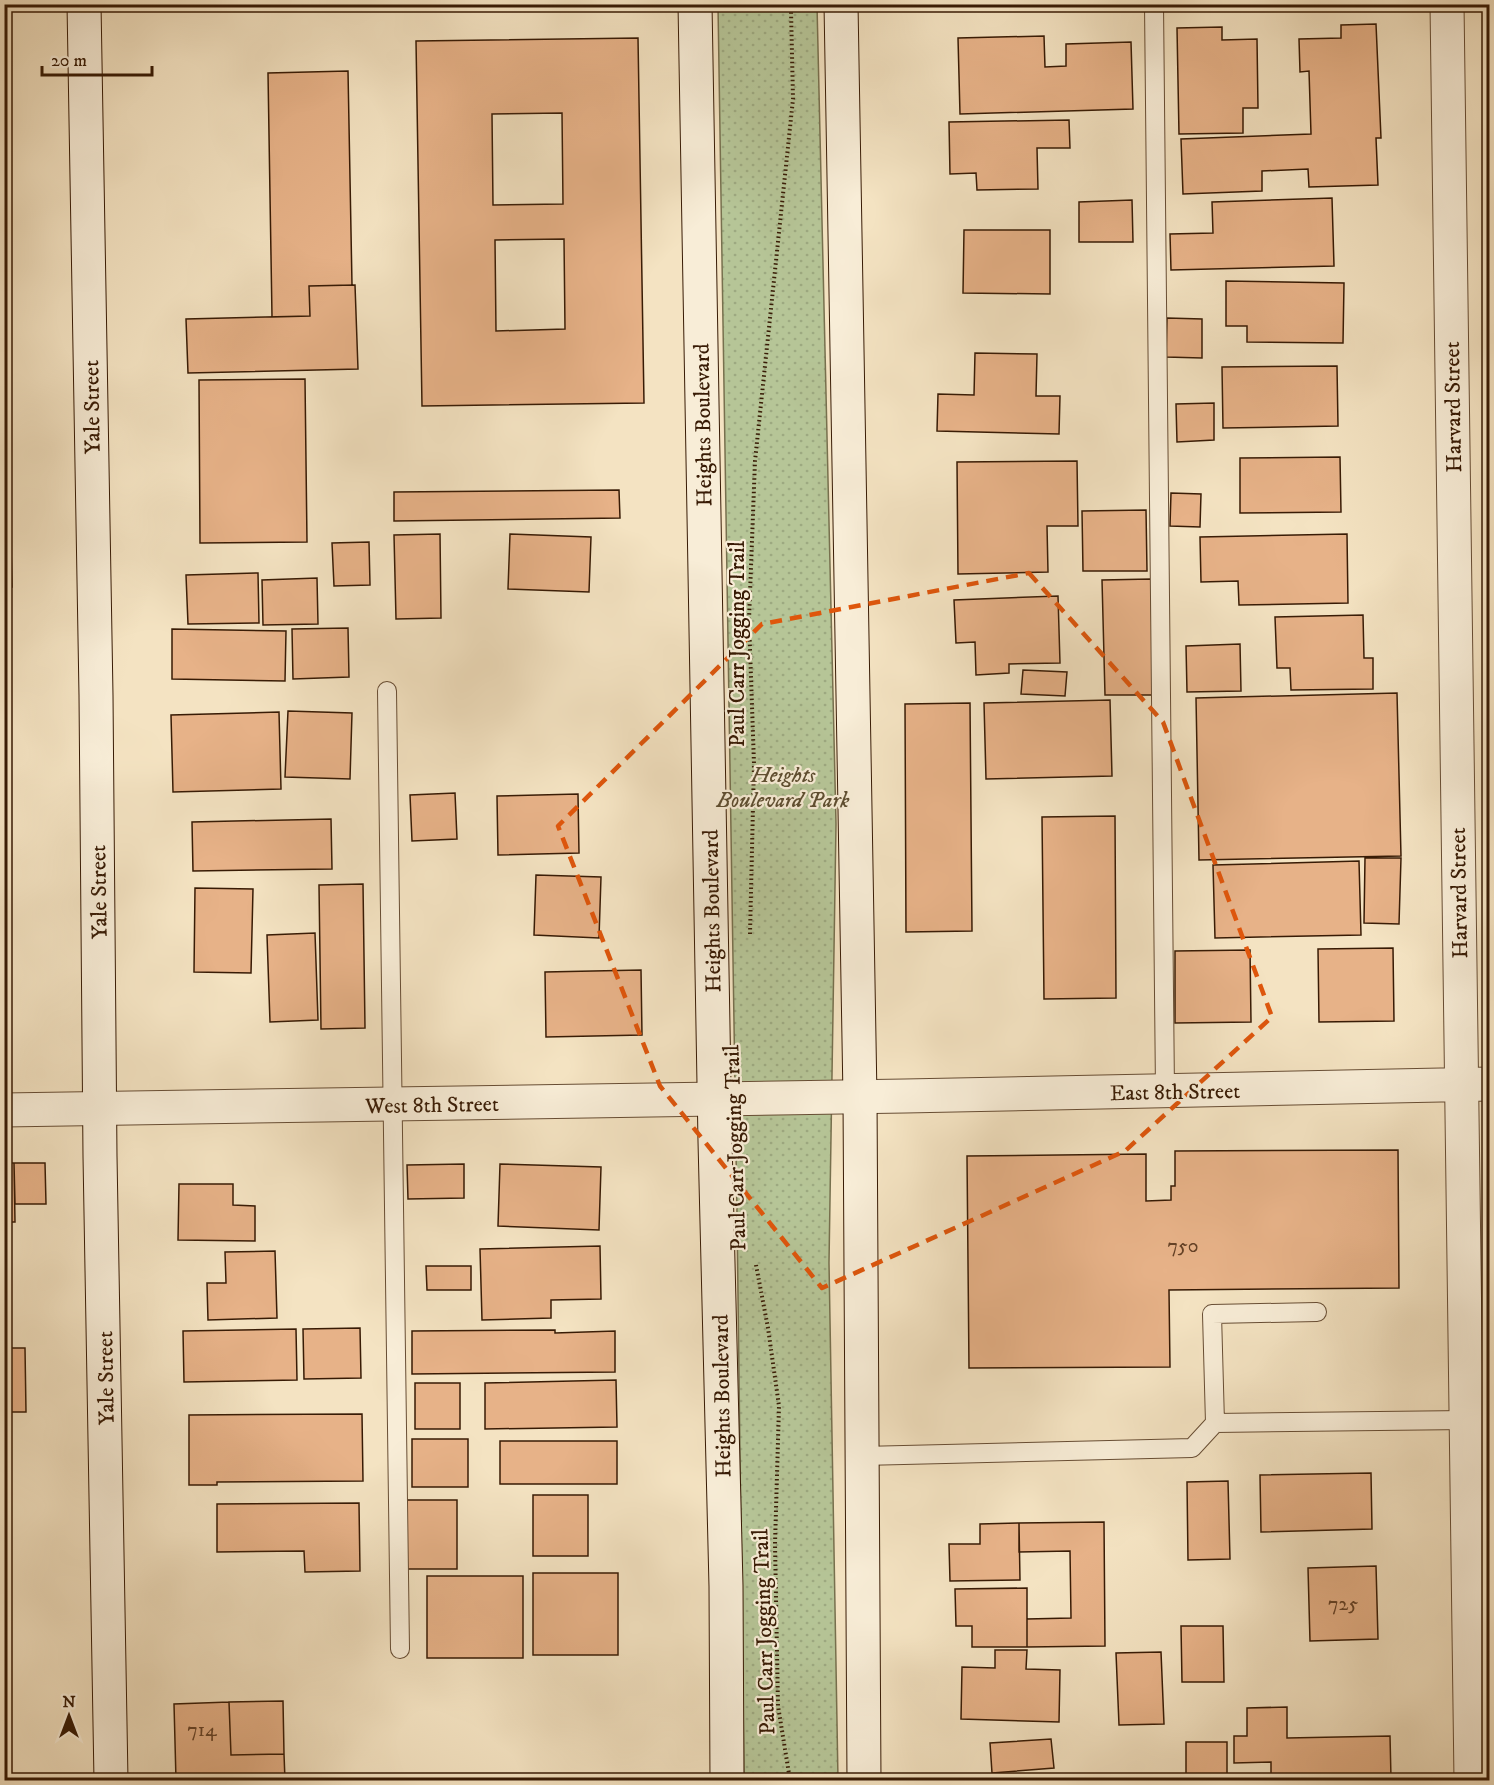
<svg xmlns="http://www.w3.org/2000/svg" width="1494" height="1785" viewBox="0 0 1494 1785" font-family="'IM FELL DW Pica',serif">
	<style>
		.park { fill: url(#park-dots); stroke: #77704e; stroke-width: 1.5 }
		.building { fill: #e7b288; stroke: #381b05; stroke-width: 1.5; fill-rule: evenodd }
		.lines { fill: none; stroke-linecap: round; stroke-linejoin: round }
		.service-casing { stroke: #674d34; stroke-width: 20 }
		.minor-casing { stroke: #674d34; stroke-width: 35 }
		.secondary-casing { stroke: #381b05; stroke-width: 35 }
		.path { stroke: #381b05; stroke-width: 4; stroke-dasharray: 1.5 3; stroke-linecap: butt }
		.service { stroke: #f8edd7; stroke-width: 18 }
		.minor { stroke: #f8edd7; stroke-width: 33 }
		.secondary { stroke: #f8edd7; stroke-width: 33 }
		.marked { fill: none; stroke: #df560c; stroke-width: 4.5; stroke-dasharray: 12 8; stroke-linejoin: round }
		.labels { text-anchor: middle; stroke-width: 4.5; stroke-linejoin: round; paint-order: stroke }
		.number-label { font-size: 20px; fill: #644126 }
		.street-label { font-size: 22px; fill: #381b05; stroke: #f8edd7 }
		.park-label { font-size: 22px; font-style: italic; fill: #5e4e31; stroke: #f8edd7 }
	</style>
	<defs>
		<pattern id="park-dots" width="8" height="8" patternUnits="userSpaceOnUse" patternTransform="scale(1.5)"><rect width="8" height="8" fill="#b6c597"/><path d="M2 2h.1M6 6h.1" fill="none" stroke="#9da981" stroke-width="1.8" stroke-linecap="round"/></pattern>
	</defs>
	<rect width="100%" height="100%" fill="#f4e3c2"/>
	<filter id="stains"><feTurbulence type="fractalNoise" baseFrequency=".00333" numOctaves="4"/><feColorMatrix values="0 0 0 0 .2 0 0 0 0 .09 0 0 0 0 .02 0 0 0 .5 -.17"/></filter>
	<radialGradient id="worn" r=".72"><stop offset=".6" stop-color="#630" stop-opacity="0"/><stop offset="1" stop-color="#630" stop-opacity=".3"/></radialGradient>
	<path class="park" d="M 718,5 L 817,5 L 836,824 L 829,1263 L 838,1780 L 744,1780 L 737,1214 Z"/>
	<path class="building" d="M 1376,24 L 1381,138 L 1376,138 L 1378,185 L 1309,187 L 1308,169 L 1262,171 L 1262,191 L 1183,194 L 1181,139 L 1311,134 L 1309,71 L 1300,72 L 1299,39 L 1341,38 L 1341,25 Z
		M 1222,27 L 1222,40 L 1257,39 L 1258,108 L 1243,108 L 1243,133 L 1179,134 L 1177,28 Z
		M 1044,36 L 1045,67 L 1066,66 L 1066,44 L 1131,42 L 1133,109 L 960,114 L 958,38 Z
		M 638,38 L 644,403 L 422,406 L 416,41 ZM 562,113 L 563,204 L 493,205 L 492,114 ZM 564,239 L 565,329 L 496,331 L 495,240 Z
		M 348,71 L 352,285 L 309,286 L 310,316 L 272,317 L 268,73 Z
		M 1069,120 L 1070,148 L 1037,148 L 1038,189 L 977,190 L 976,173 L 950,174 L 949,122 Z
		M 1332,198 L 1334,266 L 1171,270 L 1170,234 L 1213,233 L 1212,202 Z
		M 1132,200 L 1133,242 L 1079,242 L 1079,202 Z
		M 964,230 L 1050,230 L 1050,294 L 963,293 Z
		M 1226,281 L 1344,283 L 1343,343 L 1247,342 L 1247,326 L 1226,326 Z
		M 355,285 L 358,369 L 188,373 L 186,319 L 310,316 L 309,286 Z
		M 1167,318 L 1202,319 L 1202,358 L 1166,357 Z
		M 975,353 L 1037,354 L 1036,396 L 1060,396 L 1059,434 L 937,431 L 938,394 L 974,395 Z
		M 1337,366 L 1338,426 L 1223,428 L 1222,367 Z
		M 305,379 L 307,542 L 200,543 L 199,380 Z
		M 4,387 L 8,387 L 8,428 L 4,428 Z
		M 1214,403 L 1214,440 L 1177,442 L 1176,404 Z
		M 1340,457 L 1341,512 L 1240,513 L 1240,458 Z
		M 1077,461 L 1078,526 L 1047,526 L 1048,572 L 958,574 L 957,462 Z
		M 619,490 L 620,518 L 394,521 L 394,492 Z
		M 1171,493 L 1201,494 L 1200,527 L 1170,526 Z
		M 1146,510 L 1147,571 L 1083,571 L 1082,511 Z
		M 440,534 L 441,618 L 396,619 L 394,535 Z
		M 510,534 L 591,537 L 589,592 L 508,589 Z
		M 1347,534 L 1348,603 L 1239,605 L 1238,581 L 1201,582 L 1200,537 Z
		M 369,542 L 370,585 L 334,586 L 332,543 Z
		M 4,546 L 11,546 L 12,587 L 4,587 Z
		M 258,573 L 259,623 L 188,624 L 186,575 Z
		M 317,578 L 318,624 L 263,625 L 262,580 Z
		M 1151,579 L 1153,695 L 1105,695 L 1102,580 Z
		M 1058,596 L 1060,663 L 1009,664 L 1009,673 L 976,675 L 975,642 L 956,643 L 954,600 Z
		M 1363,615 L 1364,658 L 1373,658 L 1373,689 L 1291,690 L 1290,668 L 1277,668 L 1275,617 Z
		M 348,628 L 349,677 L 293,679 L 292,629 Z
		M 172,629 L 286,631 L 285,681 L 172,679 Z
		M 1240,644 L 1241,691 L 1187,692 L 1186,646 Z
		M 1023,670 L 1067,672 L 1065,696 L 1021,694 Z
		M 1397,693 L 1401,856 L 1199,860 L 1196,698 Z
		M 1110,700 L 1112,776 L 986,779 L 984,703 Z
		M 970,703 L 972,931 L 906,932 L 905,704 Z
		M 288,711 L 352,713 L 350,779 L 285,777 Z
		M 279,712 L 281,789 L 173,792 L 171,715 Z
		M 455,793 L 457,839 L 412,841 L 410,795 Z
		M 578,794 L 579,853 L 498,855 L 497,796 Z
		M 1115,816 L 1116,998 L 1044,999 L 1042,817 Z
		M 331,819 L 332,869 L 193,871 L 192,822 Z
		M 1365,858 L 1401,858 L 1399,924 L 1364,923 Z
		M 1359,861 L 1361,935 L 1215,938 L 1213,865 Z
		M 536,875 L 601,877 L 599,938 L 534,935 Z
		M 363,884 L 365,1028 L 321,1029 L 319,885 Z
		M 195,888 L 253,889 L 251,973 L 194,972 Z
		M 315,933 L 318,1020 L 270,1022 L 267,935 Z
		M 1393,948 L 1394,1021 L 1319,1022 L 1318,949 Z
		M 1250,950 L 1251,1022 L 1175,1023 L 1175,951 Z
		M 641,970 L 642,1035 L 546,1037 L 545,972 Z
		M 1398,1150 L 1399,1288 L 1169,1290 L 1170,1367 L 969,1368 L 967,1156 L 1146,1154 L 1146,1201 L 1171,1200 L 1171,1186 L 1175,1186 L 1175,1151 Z
		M 4,1163 L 14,1163 L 15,1222 L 4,1222 Z
		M 14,1163 L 45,1163 L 46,1204 L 15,1204 Z
		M 464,1164 L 464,1198 L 408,1199 L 407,1165 Z
		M 500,1164 L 601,1167 L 599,1230 L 498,1226 Z
		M 179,1184 L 233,1184 L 233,1205 L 255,1206 L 255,1241 L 178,1240 Z
		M 600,1246 L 601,1299 L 551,1300 L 551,1318 L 482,1320 L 480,1249 Z
		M 275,1251 L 277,1318 L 208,1320 L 207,1283 L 226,1283 L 225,1252 Z
		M 426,1266 L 471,1266 L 471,1290 L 427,1290 Z
		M 360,1328 L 361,1378 L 304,1379 L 303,1329 Z
		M 296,1329 L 297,1380 L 184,1382 L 183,1331 Z
		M 555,1330 L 555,1333 L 615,1331 L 615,1372 L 412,1374 L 412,1331 Z
		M 4,1348 L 25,1348 L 26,1412 L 4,1412 Z
		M 616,1380 L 617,1427 L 485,1429 L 485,1383 Z
		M 415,1383 L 460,1383 L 460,1429 L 415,1429 Z
		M 362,1414 L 363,1481 L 217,1482 L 217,1485 L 189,1485 L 189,1415 Z
		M 412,1439 L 468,1439 L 468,1487 L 412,1487 Z
		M 500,1441 L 617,1441 L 617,1484 L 500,1484 Z
		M 1371,1473 L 1372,1529 L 1261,1532 L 1260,1475 Z
		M 1228,1481 L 1230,1559 L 1188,1560 L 1187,1482 Z
		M 533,1495 L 588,1495 L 588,1556 L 533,1556 Z
		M 407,1500 L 457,1500 L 457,1569 L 407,1569 Z
		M 359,1503 L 360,1571 L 305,1572 L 304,1551 L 217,1552 L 217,1504 Z
		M 4,1506 L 7,1506 L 9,1572 L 4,1572 Z
		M 1104,1522 L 1105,1646 L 1027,1647 L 1027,1619 L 1071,1618 L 1070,1551 L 1019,1552 L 1019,1523 Z
		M 1019,1523 L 1020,1580 L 950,1581 L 949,1544 L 980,1544 L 980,1524 Z
		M 1376,1566 L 1378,1639 L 1310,1641 L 1308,1568 Z
		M 533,1573 L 618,1573 L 618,1655 L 533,1655 Z
		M 427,1576 L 523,1576 L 523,1658 L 427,1658 Z
		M 1027,1588 L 1027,1647 L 972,1647 L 972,1626 L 956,1626 L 955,1589 Z
		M 1181,1626 L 1223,1626 L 1224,1682 L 1182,1682 Z
		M 995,1650 L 1027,1650 L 1026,1669 L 1060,1670 L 1059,1722 L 961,1719 L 962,1667 L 995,1668 Z
		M 1161,1652 L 1164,1724 L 1119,1725 L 1116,1653 Z
		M 283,1701 L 284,1754 L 231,1755 L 229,1702 Z
		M 229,1702 L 231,1755 L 284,1754 L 285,1780 L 176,1780 L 174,1704 Z
		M 1287,1707 L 1287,1738 L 1390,1736 L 1391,1778 L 1367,1778 L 1367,1780 L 1271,1780 L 1271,1762 L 1234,1763 L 1234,1736 L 1247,1736 L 1247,1708 Z
		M 1051,1739 L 1054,1768 L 992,1773 L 990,1743 Z
		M 1186,1742 L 1227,1742 L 1227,1780 L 1186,1780 Z"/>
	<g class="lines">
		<defs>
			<path id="service" d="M 1154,4 L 1165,1091
				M 387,691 L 400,1649
				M 1215,1423 L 1212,1314 L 1317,1312
				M 862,1456 L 1192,1448 L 1215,1423 L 1466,1420"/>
			<path id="minor" d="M 1447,4 L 1471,1780
				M 4,1110 L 905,1096 L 1490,1084"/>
			<path id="secondary" d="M 84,4 L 96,695 L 100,1156 L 111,1780
				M 695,4 L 715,1141 L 726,1586 L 727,1780
				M 841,4 L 860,1097 L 864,1780"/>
		</defs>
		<use href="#service" class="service-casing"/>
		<use href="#minor" class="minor-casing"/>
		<use href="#secondary" class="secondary-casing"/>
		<path class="path" d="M 750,934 L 754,764 L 749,620 L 755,461 L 793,99 L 791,10
			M 756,1265 L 768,1328 L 779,1406 L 775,1544 L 778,1706 L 790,1780"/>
		<use href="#service" class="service"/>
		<use href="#minor" class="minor"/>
		<use href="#secondary" class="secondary"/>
	</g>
	<path class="marked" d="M 1029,573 L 1163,722 L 1272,1017 L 1125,1151 L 822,1288 L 660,1086 L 558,826 L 762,624 Z"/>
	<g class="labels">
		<g class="number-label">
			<text x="1183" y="1252">750</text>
			<text x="1343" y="1610">725</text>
			<text x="202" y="1736">714</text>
		</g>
		<g class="street-label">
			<text transform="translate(91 407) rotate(-91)" y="8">Yale Street</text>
			<text transform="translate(1452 407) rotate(-91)" y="8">Harvard Street</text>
			<text transform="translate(702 425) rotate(-91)" y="8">Heights Boulevard</text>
			<text transform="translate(736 644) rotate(-90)" y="8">Paul Carr Jogging Trail</text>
			<text transform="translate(98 892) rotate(-91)" y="8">Yale Street</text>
			<text transform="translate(1458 893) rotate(-91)" y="8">Harvard Street</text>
			<text transform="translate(711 911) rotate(-91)" y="8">Heights Boulevard</text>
			<text transform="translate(1175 1091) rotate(-1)" y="8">East 8th Street</text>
			<text transform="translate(432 1104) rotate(-1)" y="8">West 8th Street</text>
			<text transform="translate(734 1148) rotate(-92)" y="8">Paul Carr Jogging Trail</text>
			<text transform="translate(105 1378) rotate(-91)" y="8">Yale Street</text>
			<text transform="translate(721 1396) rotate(-91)" y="8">Heights Boulevard</text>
			<text transform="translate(763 1632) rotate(-92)" y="8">Paul Carr Jogging Trail</text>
		</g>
		<g class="park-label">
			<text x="783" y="782">Heights<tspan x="783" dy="25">Boulevard Park</tspan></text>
		</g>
	</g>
	<rect width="1494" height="1785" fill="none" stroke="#f4e3c2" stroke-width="24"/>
	<rect x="6" y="6" width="1482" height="1773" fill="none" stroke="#381b05" stroke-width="3"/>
	<rect x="12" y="12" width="1470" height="1761" fill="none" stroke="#381b05" stroke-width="1.5"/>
	<g transform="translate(69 1716)" stroke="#f8edd7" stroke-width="4.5" paint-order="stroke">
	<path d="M0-4.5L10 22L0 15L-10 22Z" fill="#381b05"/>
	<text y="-9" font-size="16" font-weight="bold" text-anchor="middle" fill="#381b05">N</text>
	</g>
	<path d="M42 66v9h110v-9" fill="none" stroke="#381b05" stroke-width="3"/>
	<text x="51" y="66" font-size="18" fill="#381b05" stroke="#f8edd7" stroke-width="4.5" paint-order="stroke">20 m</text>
	<rect width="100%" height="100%" filter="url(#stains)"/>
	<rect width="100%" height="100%" fill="url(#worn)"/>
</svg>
